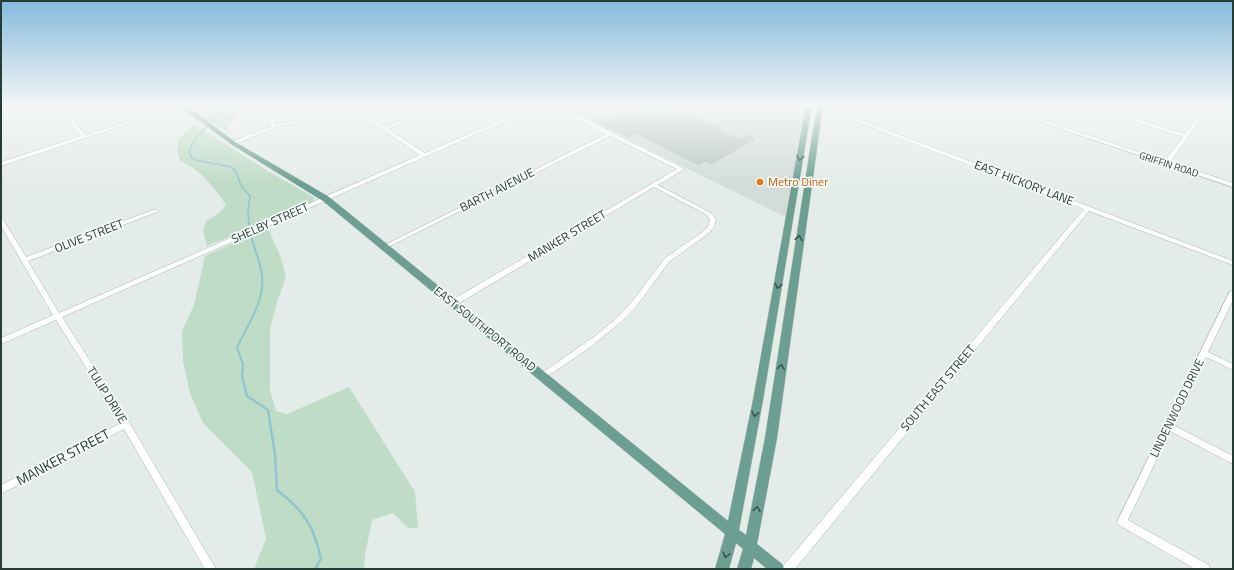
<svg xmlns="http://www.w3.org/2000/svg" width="1234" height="570" viewBox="0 0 1234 570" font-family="'Titillium Web',sans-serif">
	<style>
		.built { fill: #d2dcd8 }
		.green { fill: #bfdcc6 }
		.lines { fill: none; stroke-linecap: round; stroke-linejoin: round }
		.stream-far2 { stroke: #91c4cd; stroke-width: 1.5 }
		.stream-far1 { stroke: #91c4cd; stroke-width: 2 }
		.stream { stroke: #91c4cd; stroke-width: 2.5 }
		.building { fill: #bac7c2; stroke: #b7c6bf }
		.minor-casing { stroke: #a7b4b0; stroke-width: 1 }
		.major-casing { stroke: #c2c9c7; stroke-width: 1 }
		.minor { fill: #fff; fill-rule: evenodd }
		.major { fill: #6c9e91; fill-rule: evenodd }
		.oneway { stroke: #37554d }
		.food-dot { fill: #e8710a; stroke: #f4f9f7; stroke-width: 1.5 }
		.labels { text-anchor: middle; stroke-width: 3.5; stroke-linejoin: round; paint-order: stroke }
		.far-street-label { font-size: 10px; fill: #253d36; stroke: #f4f9f7 }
		.food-label { font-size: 12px; fill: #c56008; stroke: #f4f9f7; text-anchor: start }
		.street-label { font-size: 12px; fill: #253d36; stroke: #f4f9f7 }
		.near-street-label { font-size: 14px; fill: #253d36; stroke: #f4f9f7 }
	</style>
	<rect width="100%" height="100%" fill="#e4ece9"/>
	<path class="built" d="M 559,105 L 805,105 L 786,217 L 629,140 Z"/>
	<path class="green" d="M 214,105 L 244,105 L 226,130 L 203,118 Z
		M 194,124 L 268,171 L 315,198 L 311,203 L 207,246 L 203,231 L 206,221 L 218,214 L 226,205 C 212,184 202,172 180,160 L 177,150 L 178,140 Z
		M 268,228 L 281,258 L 286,277 L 277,302 L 270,329 L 270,390 L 276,411 L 287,414 L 349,387 L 415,492 L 418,528 L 408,528 L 393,513 L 372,520 L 365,555 L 364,569 L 254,569 L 266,539 L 252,472 L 203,423 L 190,393 L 183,361 L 182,331 L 194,305 L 205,256 Z"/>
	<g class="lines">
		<path class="stream-far2" d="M 227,105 L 195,139 L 189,152 L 192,158 L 196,160 L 231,167 L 235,170 L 242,187 L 250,196 L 248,213 L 249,225"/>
		<path class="stream-far1" d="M 242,377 L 243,364 L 237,348 C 247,325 265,302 262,275 C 260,259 251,243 249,224"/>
		<path class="stream" d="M 242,376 L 247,396 L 268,410 L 275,455 L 277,490 C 304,511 314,526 321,559 L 315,569"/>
	</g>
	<path class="building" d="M 642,105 L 669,105 L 699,120 L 717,126 L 722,129 L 719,131 L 739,140 L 748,135 L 755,139 L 711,164 L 705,161 L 699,165 L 635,133 L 628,137 L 592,119 L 612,120 Z"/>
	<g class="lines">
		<defs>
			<path id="minor" d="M 55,105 L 60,105 L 86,135 L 177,105 L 185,105 L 1,166 L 1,162 L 81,136 Z
				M 270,105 L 275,105 L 270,114 L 276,125 L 329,112 L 348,105 L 356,105 L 354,107 L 385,127 L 438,105 L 445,105 L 388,129 L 425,153 L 535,105 L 542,105 L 62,317 L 129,422 L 216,569 L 205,569 L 124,429 L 1,494 L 1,485 L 121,423 L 56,320 L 1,344 L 1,338 L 53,315 L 1,226 L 1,219 L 4,221 L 26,257 L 153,210 L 157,210 L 158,211 L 157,212 L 28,261 L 59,313 L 420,155 L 350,108 L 333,114 L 274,128 L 235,144 L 231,144 L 231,142 L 272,126 L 264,114 Z
				M 550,105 L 557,105 L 683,168 L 683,170 L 658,185 L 711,213 L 716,220 L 714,227 L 709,233 L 669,262 L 636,307 L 621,322 L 589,348 L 542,380 L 539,379 L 538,377 L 539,375 L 595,336 L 616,319 L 631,303 L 665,258 L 704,231 L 708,226 L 710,220 L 707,215 L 654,187 L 456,305 L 450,305 L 449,303 L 450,301 L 677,169 L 610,136 L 386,248 L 382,248 L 381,247 L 606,134 Z
				M 813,105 L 821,105 L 1233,261 L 1233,265 L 1089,211 L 795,569 L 783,569 L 784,565 L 1084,209 Z
				M 990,105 L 998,105 L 1165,161 L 1183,137 L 1106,113 L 1086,105 L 1095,105 L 1107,110 L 1111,105 L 1116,105 L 1112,111 L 1185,134 L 1206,105 L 1211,105 L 1170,162 L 1233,183 L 1233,187 Z
				M 1230,291 L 1233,291 L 1233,300 L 1208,352 L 1233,364 L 1233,370 L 1206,357 L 1173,425 L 1233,456 L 1233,464 L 1170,431 L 1128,520 L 1209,565 L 1210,569 L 1195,569 L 1119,525 L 1117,522 Z"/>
			<path id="major" d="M 178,105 L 186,105 L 235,142 L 329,197 L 728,521 L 753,400 L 806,105 L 812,105 L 763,400 L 739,530 L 746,535 L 765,438 L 817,105 L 823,105 L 777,438 L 757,544 L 782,564 L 784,569 L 767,569 L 754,558 L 751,569 L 737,569 L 743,549 L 736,543 L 729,569 L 715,569 L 725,534 L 323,201 L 231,144 Z"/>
		</defs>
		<use href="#minor" class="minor-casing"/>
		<use href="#major" class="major-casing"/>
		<use href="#minor" class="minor"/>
		<use href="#major" class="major"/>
	</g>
	<defs><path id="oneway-chevron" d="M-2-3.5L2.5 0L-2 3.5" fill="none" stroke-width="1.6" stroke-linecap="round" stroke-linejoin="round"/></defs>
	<g class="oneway">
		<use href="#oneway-chevron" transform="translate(800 158) rotate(100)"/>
		<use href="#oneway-chevron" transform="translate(799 238) rotate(-81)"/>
		<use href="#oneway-chevron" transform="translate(778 286) rotate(100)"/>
		<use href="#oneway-chevron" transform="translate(781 367) rotate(-82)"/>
		<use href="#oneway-chevron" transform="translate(755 414) rotate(101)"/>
		<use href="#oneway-chevron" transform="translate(757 509) rotate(-79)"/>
		<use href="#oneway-chevron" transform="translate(726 555) rotate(107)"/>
	</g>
	<linearGradient id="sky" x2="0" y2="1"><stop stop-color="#85badd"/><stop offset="0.57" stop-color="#f3f6f5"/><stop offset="1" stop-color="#f3f6f5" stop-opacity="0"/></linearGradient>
	<rect width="1234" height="185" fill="url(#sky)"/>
	<circle class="food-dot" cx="760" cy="182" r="4"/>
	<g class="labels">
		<g class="far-street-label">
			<text transform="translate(1169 164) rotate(18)" y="4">GRIFFIN ROAD</text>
		</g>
		<g class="food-label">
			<text x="768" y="186">Metro Diner</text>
		</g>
		<g class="street-label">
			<text transform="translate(1024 183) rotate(21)" y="4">EAST HICKORY LANE</text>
			<text transform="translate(497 190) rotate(-27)" y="4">BARTH AVENUE</text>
			<text transform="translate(270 223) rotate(-24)" y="4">SHELBY STREET</text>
			<text transform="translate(89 236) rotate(-21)" y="4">OLIVE STREET</text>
			<text transform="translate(567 236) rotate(-31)" y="4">MANKER STREET</text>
			<text transform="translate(485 329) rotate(39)" y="4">EAST SOUTHPORT ROAD</text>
			<text transform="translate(938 388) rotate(-50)" y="4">SOUTH EAST STREET</text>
			<text transform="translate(107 395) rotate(58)" y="4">TULIP DRIVE</text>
			<text transform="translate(1177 408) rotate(-64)" y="4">LINDENWOOD DRIVE</text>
		</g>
		<g class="near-street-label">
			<text transform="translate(63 457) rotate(-28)" y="5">MANKER STREET</text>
		</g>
	</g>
	<rect width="1234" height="570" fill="none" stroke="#253d36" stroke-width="4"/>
</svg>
